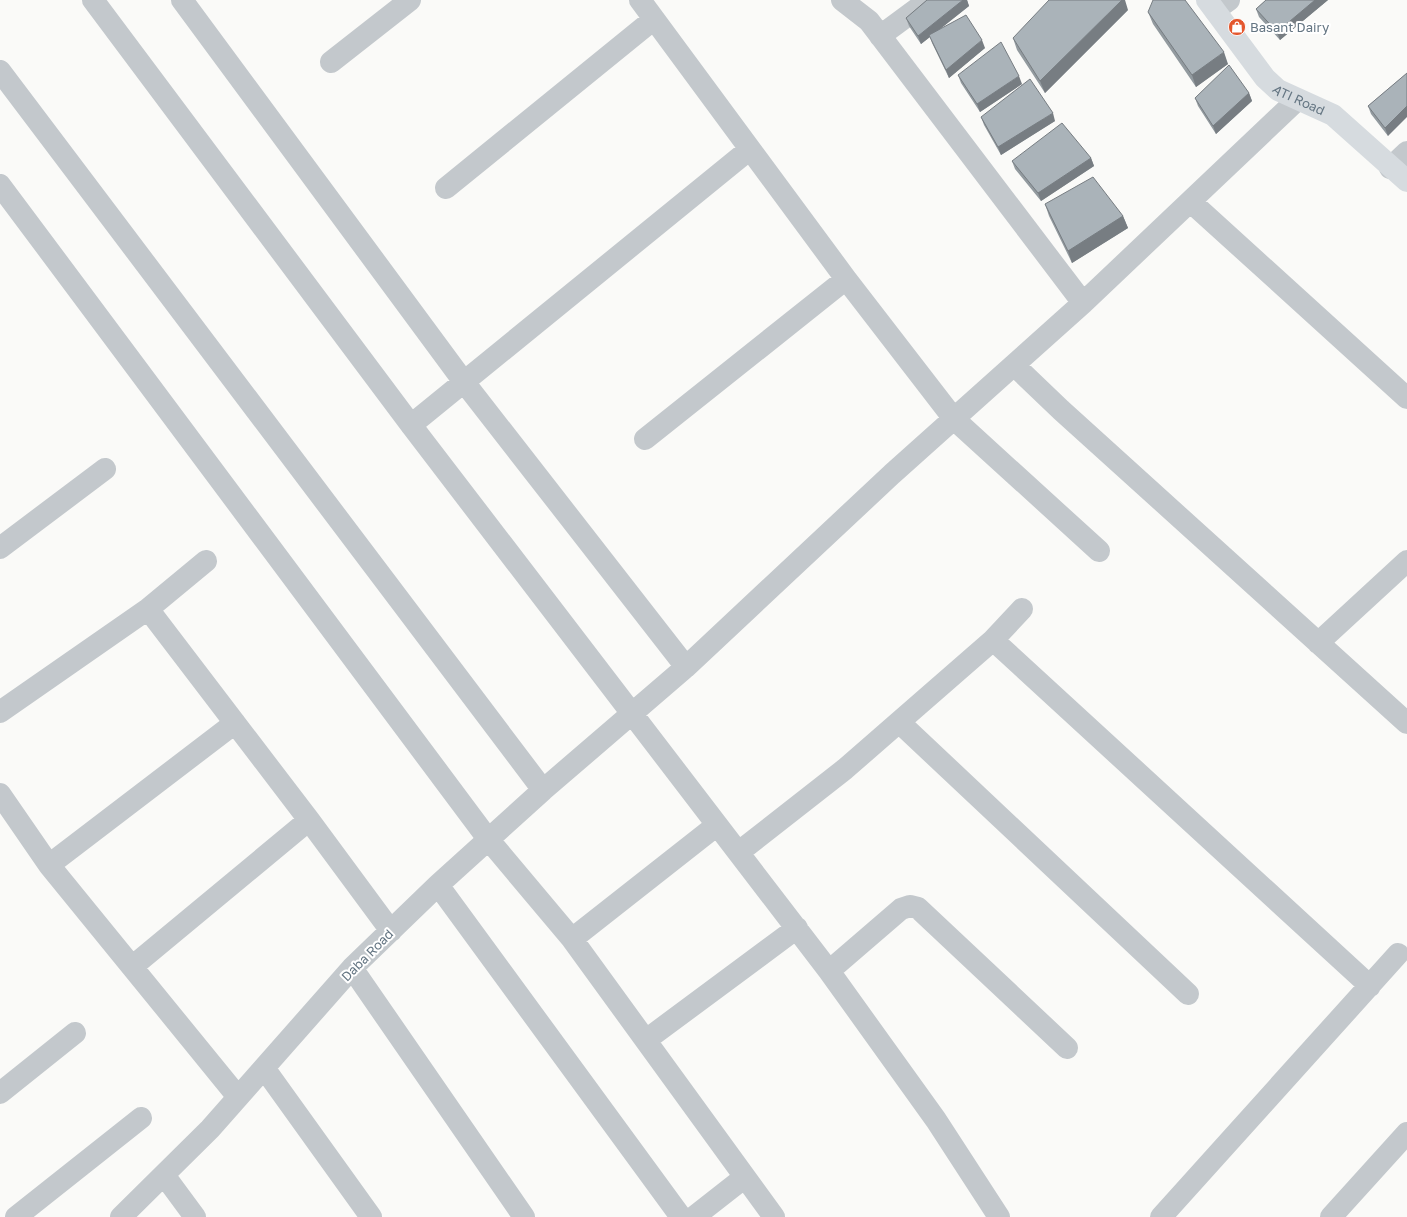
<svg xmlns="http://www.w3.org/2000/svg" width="1407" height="1217" viewBox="0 0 1407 1217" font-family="'Golos Text',sans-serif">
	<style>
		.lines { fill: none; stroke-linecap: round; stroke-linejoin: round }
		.street { stroke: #c3c8cc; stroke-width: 22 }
		.secondary { stroke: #d6dbdf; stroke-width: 22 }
		.wall { fill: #929a9f }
		.shaded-wall { fill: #777d82 }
		.building { fill: #aab3b9; stroke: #777d82 }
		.labels { text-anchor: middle; stroke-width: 4; stroke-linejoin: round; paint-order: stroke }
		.poi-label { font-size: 13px; fill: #657683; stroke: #fff; text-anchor: start }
		.street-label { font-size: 13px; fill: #657683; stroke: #fff }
	</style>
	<rect width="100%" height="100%" fill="#fafaf8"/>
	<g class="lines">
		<path class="street" d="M 93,0 L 411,425 L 829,971 L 936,1120 L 999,1217
			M 182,0 L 464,382 L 686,667
			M 640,0 L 846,279 L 954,419 L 1099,551
			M 842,0 L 869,21 L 1083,303
			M 1215,10 L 1229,0
			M 880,36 L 929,0
			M 331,62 L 410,0
			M 0,71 L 543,790
			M 1390,168 L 1407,152
			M 0,185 L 488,839 L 572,939 L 774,1217
			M 446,188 L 654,19
			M 1191,202 L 1407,398
			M 1014,365 L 1061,410 L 1407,723
			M 411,425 L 750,149
			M 645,439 L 846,279
			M 0,548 L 105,469
			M 148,609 L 309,820 L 391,931
			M 993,640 L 1370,986
			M 1318,643 L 1407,561
			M 0,712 L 148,609 L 206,561
			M 899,722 L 1188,994
			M 0,794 L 49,865 L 238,1097
			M 739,852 L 845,769 L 993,640 L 1022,609
			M 49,865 L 235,723
			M 438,885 L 681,1217
			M 572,939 L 717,825
			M 133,966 L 309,820
			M 352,968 L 524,1217
			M 829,971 L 901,909 L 910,906 L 918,908 L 1067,1048
			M 646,1040 L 797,928
			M 264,1068 L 371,1217
			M 0,1093 L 75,1033
			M 164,1175 L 195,1217
			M 16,1217 L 141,1118
			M 121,1217 L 210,1129 L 352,968 L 438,885 L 543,790 L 686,667 L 892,474 L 1083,303 L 1297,100
			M 694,1217 L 745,1177
			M 1161,1217 L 1398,954
			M 1331,1217 L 1407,1133"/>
		<path class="secondary" id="s1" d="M 1207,0 L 1265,78 L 1278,90 L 1333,115 L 1407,181"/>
	</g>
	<path class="wall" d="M 927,0 L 967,0 L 969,6 L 939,30 L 985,48 L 949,78 L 932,43 L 930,37 L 921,44 L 909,26 L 906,18 Z
		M 1266,0 L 1328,0 L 1280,40 L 1259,17 L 1256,9 Z
		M 1128,10 L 1045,93 L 1017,50 L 1013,38 Z
		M 1148,12 L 1228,64 L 1196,87 L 1153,24 Z
		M 1407,73 L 1388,136 L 1371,114 L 1368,106 Z
		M 958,75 L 1022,84 L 980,112 L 961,83 Z
		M 1249,93 L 1252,101 L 1216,134 L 1198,106 L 1195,98 Z
		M 981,117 L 1055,121 L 1001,155 L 984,125 Z
		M 1091,158 L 1094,166 L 1041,201 L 1015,169 L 1012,161 Z
		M 1045,204 L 1123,216 L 1128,228 L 1072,263 L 1049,216 Z"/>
	<path class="shaded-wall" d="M 963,0 L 967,0 L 969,6 L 921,44 L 918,36 Z
		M 1122,0 L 1125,0 L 1128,10 L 1045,93 L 1040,81 Z
		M 1315,0 L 1328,0 L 1280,40 L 1277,32 Z
		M 982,40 L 985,48 L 949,78 L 946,70 Z
		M 1224,52 L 1228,64 L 1196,87 L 1192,75 Z
		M 1019,76 L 1022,84 L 980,112 L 977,104 Z
		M 1249,93 L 1252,101 L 1216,134 L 1213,126 Z
		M 1407,106 L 1407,117 L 1388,136 L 1385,128 Z
		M 1053,113 L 1055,121 L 1001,155 L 998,147 Z
		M 1091,158 L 1094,166 L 1041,201 L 1038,193 Z
		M 1123,216 L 1128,228 L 1072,263 L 1068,251 Z"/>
	<path class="building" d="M 927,0 L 963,0 L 918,36 L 906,18 Z
		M 1049,0 L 1122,0 L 1040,81 L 1013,38 Z
		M 1153,0 L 1185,0 L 1224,52 L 1192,75 L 1148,12 Z
		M 1266,0 L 1315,0 L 1277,32 L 1256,9 Z
		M 966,15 L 982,40 L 946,70 L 929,35 Z
		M 1001,42 L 1019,76 L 977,104 L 958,75 Z
		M 1229,65 L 1249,93 L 1213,126 L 1195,98 Z
		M 1407,73 L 1407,106 L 1385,128 L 1368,106 Z
		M 1030,79 L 1053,113 L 998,147 L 981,117 Z
		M 1062,123 L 1091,158 L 1038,193 L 1012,161 Z
		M 1093,177 L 1123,216 L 1068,251 L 1045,204 Z"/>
	<defs>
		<symbol id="shop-disc" viewBox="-11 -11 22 22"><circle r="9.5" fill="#e4572e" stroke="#fff"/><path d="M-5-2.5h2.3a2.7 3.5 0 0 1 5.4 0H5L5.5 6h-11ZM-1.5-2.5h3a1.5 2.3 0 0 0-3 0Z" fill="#fff"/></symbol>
	</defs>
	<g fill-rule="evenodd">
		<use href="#shop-disc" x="1227" y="17" width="20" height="20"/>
	</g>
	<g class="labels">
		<g class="poi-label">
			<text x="1250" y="32">Basant Dairy</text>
		</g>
		<g class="street-label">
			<text dy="5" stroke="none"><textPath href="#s1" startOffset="138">ATI Road</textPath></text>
			<text transform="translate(367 955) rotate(-45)" y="5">Daba Road</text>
		</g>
	</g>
</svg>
